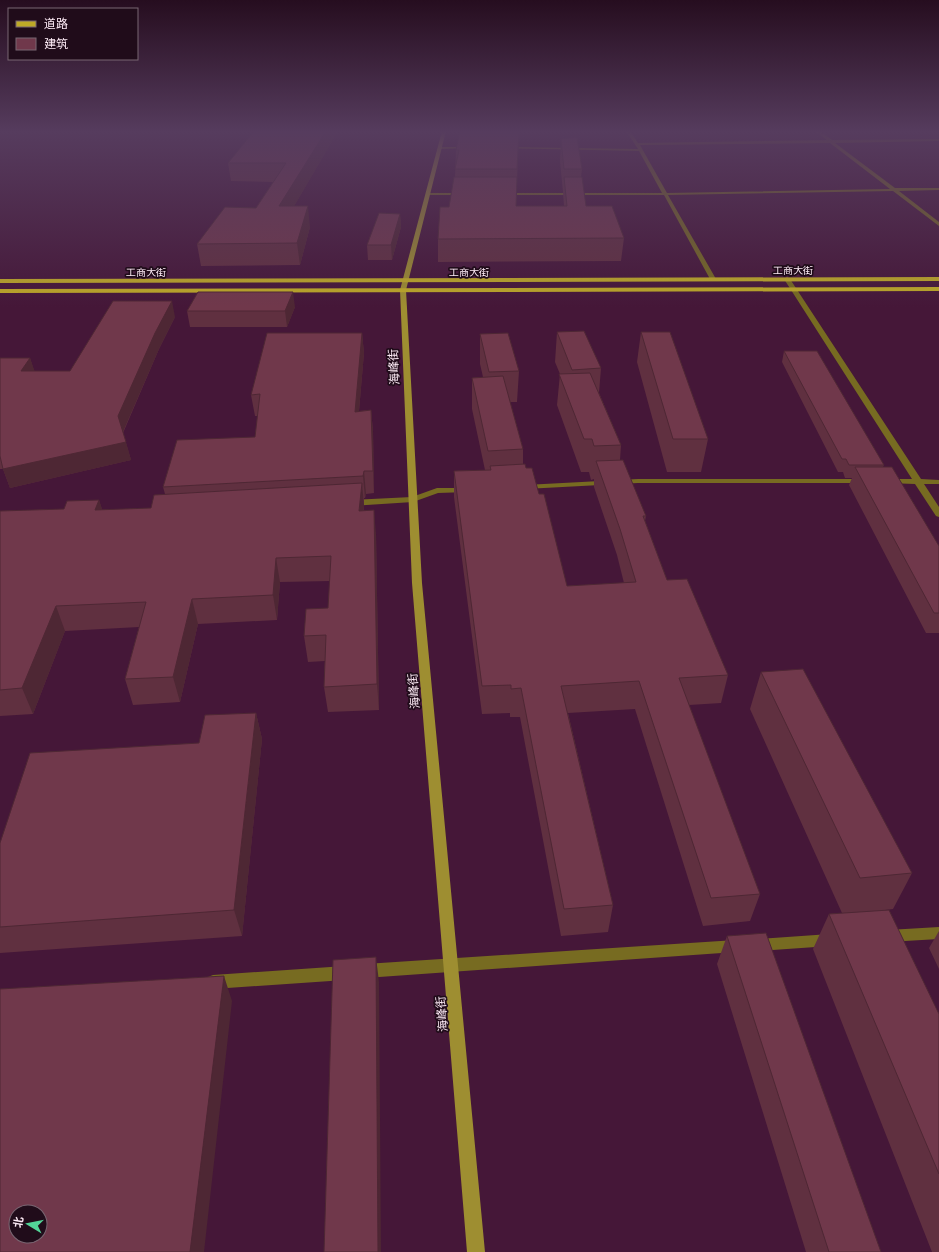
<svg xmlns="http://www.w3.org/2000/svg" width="939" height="1252" viewBox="0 0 939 1252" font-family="'Noto Serif','Noto Sans SC',serif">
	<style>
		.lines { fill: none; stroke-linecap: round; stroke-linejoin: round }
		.street { fill: #776b21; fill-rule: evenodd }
		.secondary { fill: #9e8e31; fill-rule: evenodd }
		.primary { fill: #beaa27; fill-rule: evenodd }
		.wall { fill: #603040 }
		.shaded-wall { fill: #4e2734 }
		.building { fill: #70384b; stroke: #4e2734; fill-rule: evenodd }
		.labels { text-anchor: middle; stroke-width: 3.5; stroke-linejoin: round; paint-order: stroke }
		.far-street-label { font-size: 10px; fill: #feecf7; stroke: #200c1a }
		.street-label { font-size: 12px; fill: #feecf7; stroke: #200c1a }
	</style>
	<rect width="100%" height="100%" fill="#451738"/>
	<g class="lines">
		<path class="street" d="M 626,131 L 630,131 L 638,143 L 827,140 L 815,131 L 820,131 L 832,140 L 939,139 L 939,141 L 835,143 L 895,188 L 939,188 L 939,190 L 899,191 L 939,222 L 939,226 L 893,191 L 668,195 L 716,279 L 713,281 L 710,279 L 664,195 L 503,195 L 501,194 L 503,193 L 662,193 L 639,151 L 502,148 L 504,147 L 638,149 ZM 830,143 L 890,189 L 667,193 L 640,145 Z
			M 439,147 L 468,147 L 470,148 L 440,149 Z
			M 428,193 L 465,193 L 467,194 L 465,195 L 426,195 Z
			M 787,277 L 790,279 L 921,479 L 939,480 L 939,484 L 924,484 L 939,507 L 939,517 L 936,516 L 915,484 L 887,483 L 883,481 L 887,479 L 912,479 L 784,279 Z
			M 638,479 L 863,479 L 867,481 L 863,483 L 638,483 L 525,489 L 521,487 L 525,485 Z
			M 437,488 L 467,488 L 471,490 L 467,492 L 438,493 L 413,502 L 351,506 L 347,503 L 351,500 L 412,497 Z
			M 939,927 L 939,939 L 888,942 L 883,940 L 881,936 L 883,932 L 888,930 Z
			M 830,934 L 835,936 L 837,940 L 835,944 L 830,946 L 758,951 L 753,949 L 751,945 L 753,941 L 758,939 Z
			M 736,940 L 741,941 L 743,946 L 741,951 L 736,952 L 365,978 L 360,976 L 358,971 L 360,966 L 365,964 Z
			M 345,966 L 350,968 L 352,973 L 350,978 L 345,980 L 213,989 L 208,987 L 206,982 L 208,977 L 213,975 Z"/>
		<path class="secondary" d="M 442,131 L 446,131 L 406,290 L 422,583 L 485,1252 L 467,1252 L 412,583 L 400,290 Z"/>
		<path class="primary" d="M 939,277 L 939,281 L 0,283 L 0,279 Z
			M 939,287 L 939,291 L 0,293 L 0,289 Z"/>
	</g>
	<path class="wall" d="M 338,131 L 294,206 L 310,227 L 300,265 L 201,266 L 197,244 L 256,208 L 273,182 L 231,181 L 228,163 Z
		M 519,131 L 516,206 L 564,206 L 563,192 L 560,161 L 561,139 L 582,169 L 581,177 L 586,206 L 624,238 L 621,261 L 438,262 L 438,239 L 449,207 L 455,177 L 456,150 Z
		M 400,214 L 401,227 L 392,260 L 368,260 L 367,245 Z
		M 295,307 L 287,327 L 190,327 L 187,311 Z
		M 175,317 L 159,349 L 123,433 L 131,460 L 10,488 L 3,469 L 0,469 L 0,358 L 30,358 L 34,371 L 70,371 Z
		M 557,332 L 601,368 L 599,393 L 621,445 L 620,460 L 646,516 L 645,521 L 667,580 L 728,675 L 721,703 L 689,705 L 760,894 L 750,921 L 703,926 L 635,709 L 568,713 L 613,905 L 608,932 L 561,936 L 520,717 L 510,717 L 510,713 L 482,714 L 454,497 L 454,471 L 485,470 L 472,409 L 472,378 L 483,377 L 480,364 L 480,334 L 519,371 L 517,402 L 510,402 L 523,449 L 523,465 L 526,468 L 539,494 L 567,586 L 624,583 L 617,555 L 594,487 L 594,479 L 591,480 L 589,472 L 581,472 L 557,405 L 560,374 L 555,362 Z
		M 641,332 L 708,439 L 701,472 L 667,472 L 637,362 Z
		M 362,333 L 364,353 L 359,411 L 371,410 L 373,431 L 374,493 L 366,494 L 365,498 L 364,498 L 364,511 L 376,534 L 379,710 L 328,712 L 324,687 L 325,661 L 308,662 L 304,636 L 328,608 L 330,581 L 280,582 L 277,620 L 198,624 L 180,702 L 133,705 L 125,679 L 139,627 L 65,631 L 33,714 L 0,716 L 0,511 L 64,509 L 99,500 L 102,510 L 151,508 L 165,494 L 163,487 L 255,437 L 258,416 L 255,416 L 251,395 Z
		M 784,351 L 884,465 L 883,467 L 939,546 L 939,633 L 926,633 L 849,485 L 852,478 L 845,478 L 843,472 L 838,472 L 782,362 Z
		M 761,672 L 912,873 L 893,909 L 885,910 L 939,1014 L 939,1252 L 932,1252 L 813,949 L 829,914 L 842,913 L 750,709 Z
		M 256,713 L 262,739 L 242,936 L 0,953 L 0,843 L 199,743 Z
		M 939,931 L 939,969 L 929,948 Z
		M 727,936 L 881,1252 L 806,1252 L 717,964 Z"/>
	<path class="shaded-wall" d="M 326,131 L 338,131 L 282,227 L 279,206 Z
		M 308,206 L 310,227 L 300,265 L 297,243 Z
		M 400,214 L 401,227 L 392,260 L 391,245 Z
		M 293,292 L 295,307 L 287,327 L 285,311 Z
		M 172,301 L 175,317 L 159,349 L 122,434 L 118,416 L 155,333 Z
		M 362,333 L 364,353 L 357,433 L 355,412 Z
		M 30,358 L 36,375 L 21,371 Z
		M 371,410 L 373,431 L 374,493 L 373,471 Z
		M 126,442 L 131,460 L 10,488 L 3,469 Z
		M 364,471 L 366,494 L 365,498 L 363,476 Z
		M 362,483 L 364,506 L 362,535 L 359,511 Z
		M 99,500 L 107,523 L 95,510 Z
		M 374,510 L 376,534 L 379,710 L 377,684 Z
		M 276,558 L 280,582 L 277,620 L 273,595 Z
		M 192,599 L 198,624 L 180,702 L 173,677 Z
		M 56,606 L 65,631 L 33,714 L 22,688 Z
		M 256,713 L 262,739 L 242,936 L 234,910 Z
		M 376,957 L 379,982 L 381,1252 L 378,1252 Z
		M 224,976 L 232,1001 L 204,1252 L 190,1252 Z"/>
	<path class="building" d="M 254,131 L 326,131 L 279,206 L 308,206 L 297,243 L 197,244 L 225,207 L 256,208 L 286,163 L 228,163 Z
		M 460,131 L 519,131 L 517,169 L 455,169 L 459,150 L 456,150 Z
		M 577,137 L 582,169 L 564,169 L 561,139 Z
		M 454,177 L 517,177 L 516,206 L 567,206 L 564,177 L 582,177 L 586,206 L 612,206 L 624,238 L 438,239 L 440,207 L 449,207 Z
		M 379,213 L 400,214 L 391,245 L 367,245 Z
		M 198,292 L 293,292 L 285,311 L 187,311 Z
		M 113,301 L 172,301 L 155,333 L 118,416 L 126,442 L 3,469 L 0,456 L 0,358 L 30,358 L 21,371 L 70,371 Z
		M 584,331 L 601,368 L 572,370 L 557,332 Z
		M 641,332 L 670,332 L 708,439 L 673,439 Z
		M 267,333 L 362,333 L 355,412 L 371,410 L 373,471 L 364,471 L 363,476 L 163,487 L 177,440 L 255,437 L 260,394 L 251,395 Z
		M 508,333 L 519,371 L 489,372 L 480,334 Z
		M 784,351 L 817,351 L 884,465 L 849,465 L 846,459 L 842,459 Z
		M 590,373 L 621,445 L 594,446 L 592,439 L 584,439 L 559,374 Z
		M 503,376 L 523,449 L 488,451 L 472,378 Z
		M 623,460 L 646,516 L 643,516 L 667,580 L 687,579 L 728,675 L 679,678 L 760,894 L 711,898 L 639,681 L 561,686 L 613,905 L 564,909 L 521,688 L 511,689 L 511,685 L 482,686 L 454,471 L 491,470 L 490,466 L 525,464 L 526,468 L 532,468 L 539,494 L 544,494 L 567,586 L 636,582 L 620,529 L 596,461 Z
		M 855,467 L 892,467 L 939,546 L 939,613 L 934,613 Z
		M 362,483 L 359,511 L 374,510 L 377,684 L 324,687 L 326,635 L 304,636 L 306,609 L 328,608 L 331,556 L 276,558 L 273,595 L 192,599 L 173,677 L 125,679 L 146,602 L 56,606 L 22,688 L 0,690 L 0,511 L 64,509 L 67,501 L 99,500 L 95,510 L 151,508 L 154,495 Z
		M 803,669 L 912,873 L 860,878 L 761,672 Z
		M 256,713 L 234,910 L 0,927 L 0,843 L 30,753 L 199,743 L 205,715 Z
		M 889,910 L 939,1014 L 939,1174 L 829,914 Z
		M 766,933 L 881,1252 L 829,1252 L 727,936 Z
		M 376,957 L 378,1252 L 324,1252 L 333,960 Z
		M 224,976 L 190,1252 L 0,1252 L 0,989 ZM 16,1212 L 40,1212 L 40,1236 L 16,1236 Z"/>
	<linearGradient id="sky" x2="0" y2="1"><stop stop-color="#260d1f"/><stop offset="0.43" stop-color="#563c5e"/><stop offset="1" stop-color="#563c5e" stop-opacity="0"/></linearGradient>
	<rect width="939" height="307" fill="url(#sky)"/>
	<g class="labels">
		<g class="far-street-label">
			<text x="793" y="274">工商大街</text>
			<text x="146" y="276">工商大街</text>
			<text x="469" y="276">工商大街</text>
		</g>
		<g class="street-label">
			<text transform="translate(394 367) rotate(-93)" y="4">海峰街</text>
			<text transform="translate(414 691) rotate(-95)" y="4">海峰街</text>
			<text transform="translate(442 1014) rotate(-95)" y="4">海峰街</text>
		</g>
	</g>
	<rect x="8" y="8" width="130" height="52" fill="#200c1a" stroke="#796672"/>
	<rect x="16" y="21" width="20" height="6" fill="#beaa27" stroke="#796672"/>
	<text x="44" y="28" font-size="12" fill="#feecf7">道路</text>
	<rect x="16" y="38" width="20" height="12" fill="#70384b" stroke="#796672"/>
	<text x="44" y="48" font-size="12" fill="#feecf7">建筑</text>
	<g transform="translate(28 1224) rotate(280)"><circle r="19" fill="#200c1a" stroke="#796672"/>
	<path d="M0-3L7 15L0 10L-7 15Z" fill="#52d397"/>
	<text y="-6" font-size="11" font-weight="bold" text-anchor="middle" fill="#feecf7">北</text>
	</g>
</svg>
